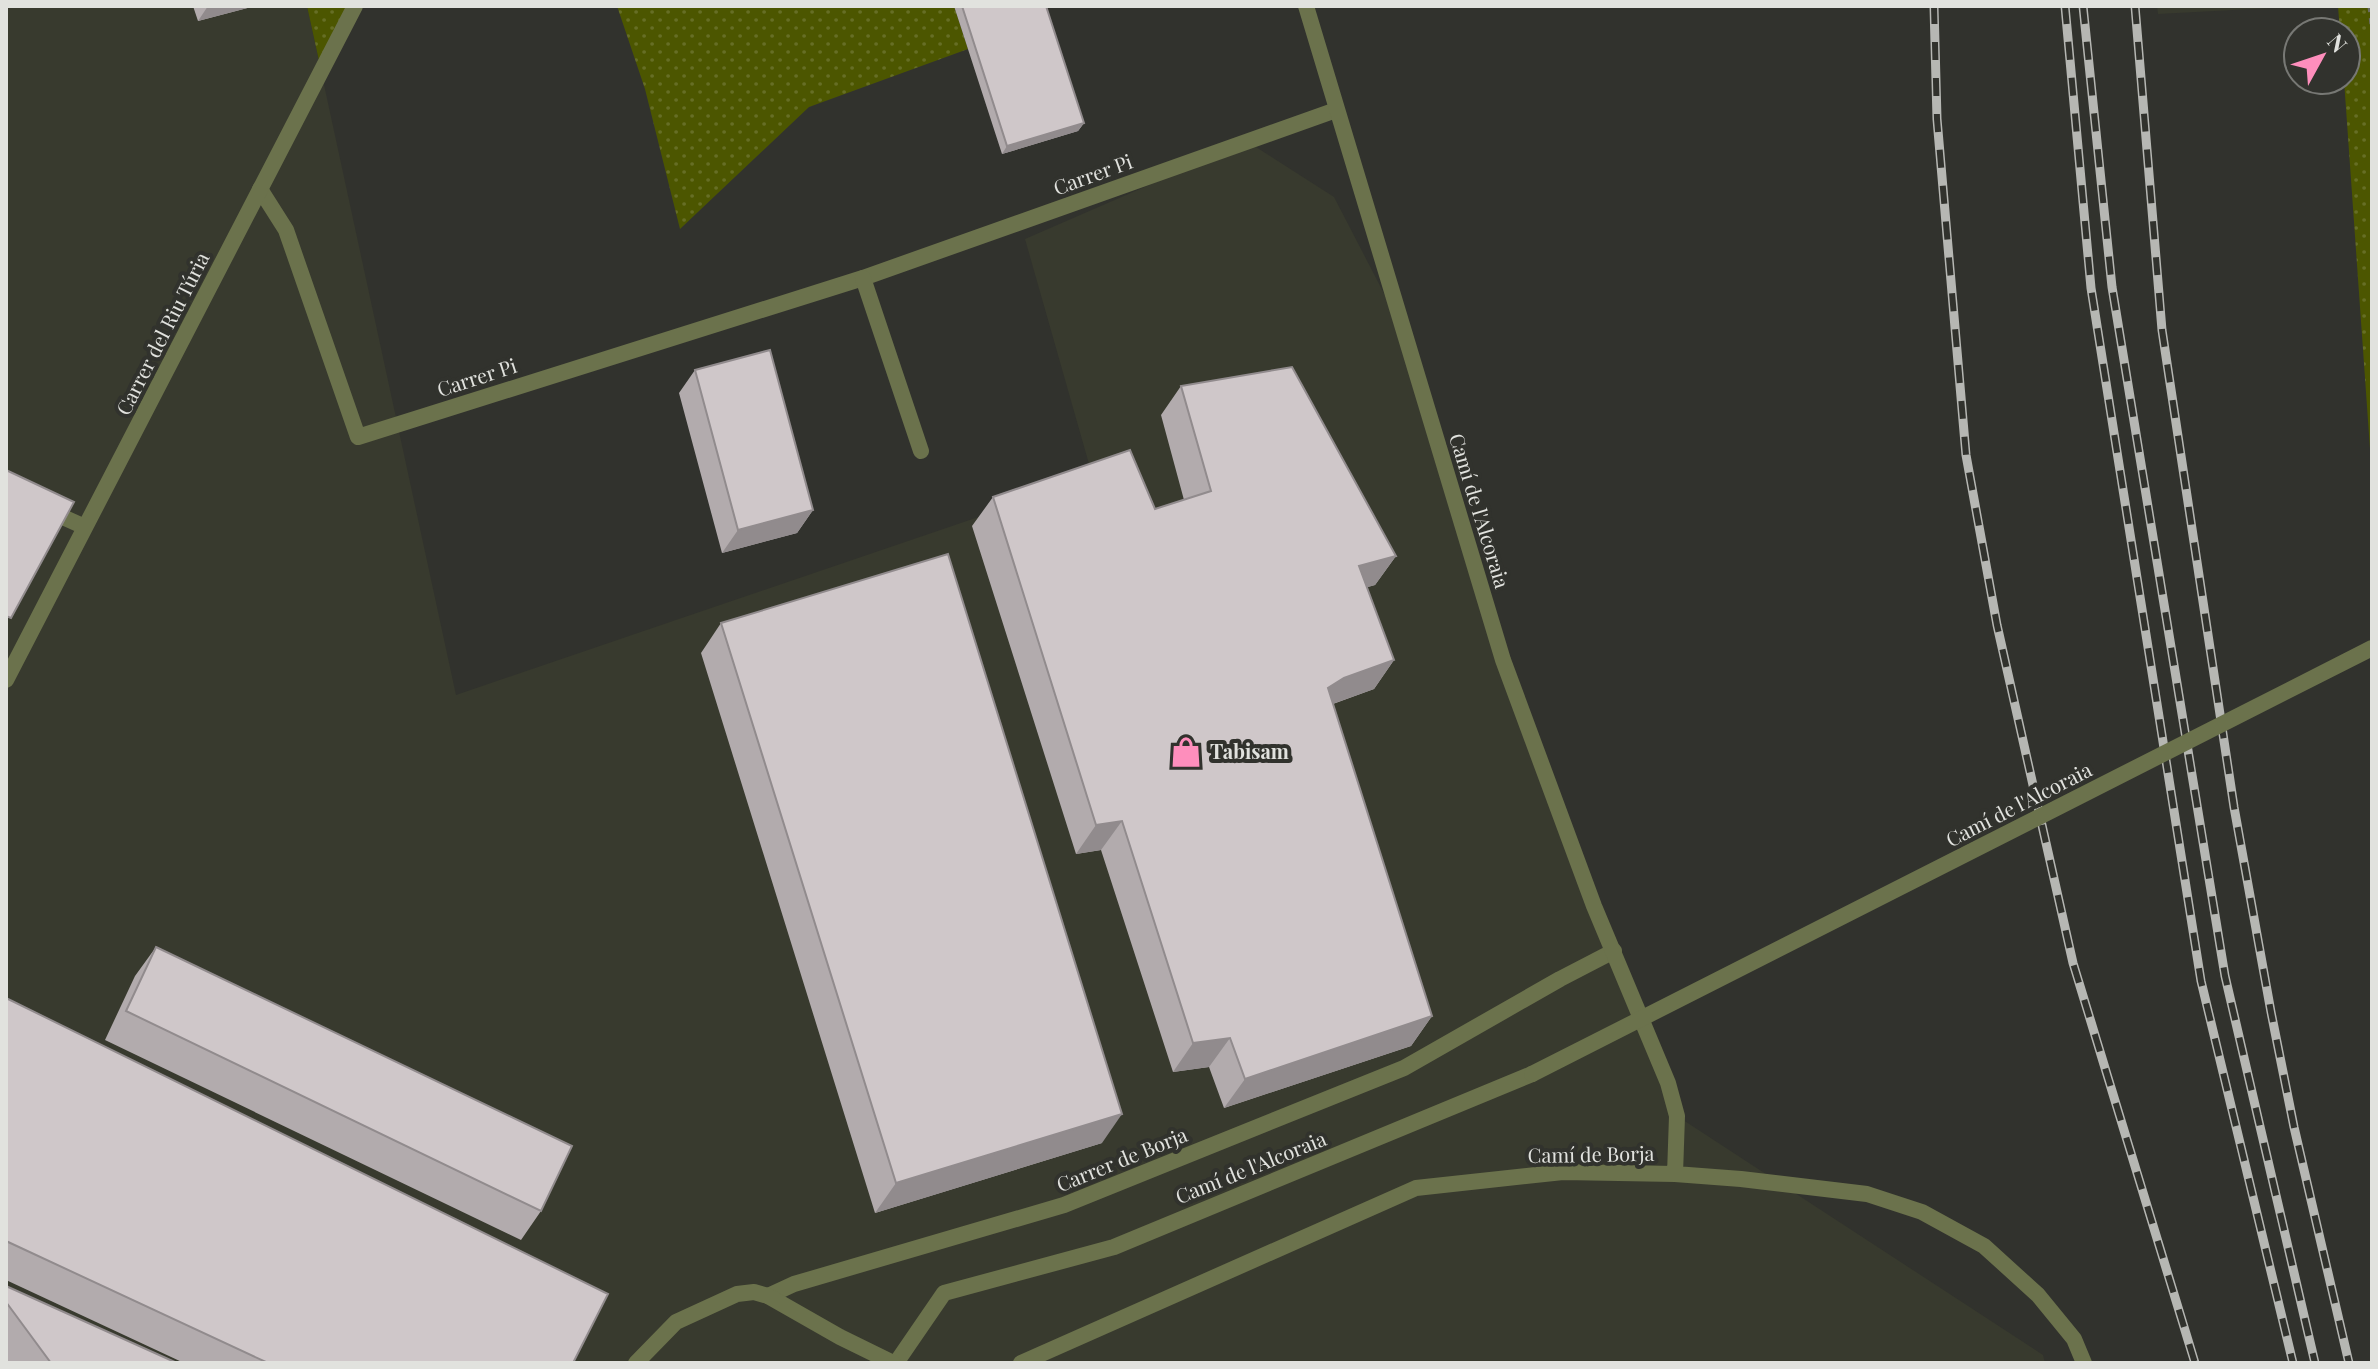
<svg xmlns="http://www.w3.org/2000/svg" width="2378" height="1369" viewBox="0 0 2378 1369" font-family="'Playfair Display',serif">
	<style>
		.built { fill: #383a2e }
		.grass { fill: url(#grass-dots) }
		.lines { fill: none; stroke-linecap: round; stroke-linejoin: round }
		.path { stroke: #6b6c67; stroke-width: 5; stroke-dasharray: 6 6; stroke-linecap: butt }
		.service { stroke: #6b724c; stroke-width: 16 }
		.minor { stroke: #6b724c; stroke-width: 16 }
		.tertiary { stroke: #6b724c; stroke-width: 16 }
		.rail-casing { stroke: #b6b7b3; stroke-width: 9 }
		.rail { stroke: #31322d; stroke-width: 6; stroke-dasharray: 18; stroke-linecap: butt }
		.minor-bridge { stroke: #6b724c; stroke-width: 16 }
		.wall { fill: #b2abad }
		.shaded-wall { fill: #918b8d }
		.building { fill: #cfc7c9; stroke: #918b8d; stroke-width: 2 }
		.labels { text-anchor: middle; stroke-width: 8; stroke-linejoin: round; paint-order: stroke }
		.street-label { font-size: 20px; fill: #e1e2de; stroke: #31322d }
		.poi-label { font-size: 20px; font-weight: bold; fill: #e1e2de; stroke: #31322d; text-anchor: start }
	</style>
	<defs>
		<pattern id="grass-dots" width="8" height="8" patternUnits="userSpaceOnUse" patternTransform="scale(2)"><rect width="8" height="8" fill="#4c5600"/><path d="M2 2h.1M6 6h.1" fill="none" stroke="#666e25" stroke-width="1.8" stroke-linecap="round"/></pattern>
	</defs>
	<rect width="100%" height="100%" fill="#31322d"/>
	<path class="built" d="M 6,6 L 307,6 L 456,695 L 1093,478 L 1025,239 L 1248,142 L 1334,197 L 1404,332 L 1503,660 L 1677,1116 L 2043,1355 L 2045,1363 L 6,1363 Z
		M 2157,6 L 2271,6 L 2271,8 L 2158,14 Z"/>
	<path class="grass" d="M 307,6 L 354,6 L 321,70 Z
		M 617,6 L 954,6 L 968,49 L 809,107 L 680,229 L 645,89 Z
		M 2338,6 L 2372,6 L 2372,477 L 2344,80 L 2346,80 L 2346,32 L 2340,32 Z"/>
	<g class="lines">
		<path class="path" d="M 2370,6 L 2372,25"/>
		<path class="service" d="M 260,189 L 286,230 L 358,437 L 863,278 L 1336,110"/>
		<path class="minor" d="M 863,278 L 921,451
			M 47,510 L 85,527
			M 6,680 L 355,6
			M 768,1296 L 794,1284 L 1064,1205 L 1404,1068 L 1560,979 L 1614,951
			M 896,1363 L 944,1293 L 1114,1247 L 1532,1074"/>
		<path class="tertiary" d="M 1306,6 L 1503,660 L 1594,906 L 1668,1083 L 1677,1116 L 1675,1174
			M 636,1363 L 676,1322 L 737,1294 L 754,1292 L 768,1296 L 840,1337 L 893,1363
			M 1021,1363 L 1416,1188 L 1563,1172 L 1675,1174 L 1741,1179 L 1867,1194 L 1922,1212 L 1984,1246 L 2038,1295 L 2074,1339 L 2084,1363"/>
		<defs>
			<path id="rail" d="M 1934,6 L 1937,119 L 1966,455 L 1997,625 L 2073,963 L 2195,1363
				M 2065,6 L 2091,288 L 2201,981 L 2293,1363
				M 2083,6 L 2112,287 L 2225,976 L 2315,1363
				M 2135,6 L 2162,330 L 2234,807 L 2271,1012 L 2294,1127 L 2349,1363"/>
		</defs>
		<use href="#rail" class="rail-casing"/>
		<use href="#rail" class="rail"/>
		<path class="minor-bridge" d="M 1532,1074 L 2372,648"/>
	</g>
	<path class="wall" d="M 193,6 L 255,6 L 198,21 Z
		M 954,6 L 1046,6 L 1084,123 L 1078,131 L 1002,154 Z
		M 695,370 L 813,510 L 797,533 L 722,553 L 679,393 Z
		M 1181,386 L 1396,556 L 1375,585 L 1367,587 L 1394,660 L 1374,689 L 1333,704 L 1432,1016 L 1411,1046 L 1224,1108 L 1209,1067 L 1173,1072 L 1101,850 L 1076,854 L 972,526 L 993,497 L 1155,509 L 1184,500 L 1161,415 Z
		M 721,623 L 1102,1143 L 875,1213 L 701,653 Z
		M 156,947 L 541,1211 L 521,1240 L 105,1040 L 135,976 Z
		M 6,998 L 573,1363 L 184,1363 L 6,1280 Z
		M 6,1286 L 177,1363 L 9,1363 L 6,1359 Z"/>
	<path class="shaded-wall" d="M 208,6 L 255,6 L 198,21 Z
		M 1084,123 L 1078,131 L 1002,154 L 1007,146 Z
		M 813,510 L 797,533 L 722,553 L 738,530 Z
		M 1396,556 L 1375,585 L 1339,596 L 1359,566 Z
		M 1394,660 L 1374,689 L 1324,707 L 1328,688 L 1344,678 Z
		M 1122,821 L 1101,850 L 1076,854 L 1096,825 Z
		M 1432,1016 L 1411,1046 L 1224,1108 L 1245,1079 Z
		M 1230,1038 L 1209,1067 L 1173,1072 L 1193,1043 Z
		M 1122,1114 L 1102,1143 L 875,1213 L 896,1183 Z"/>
	<path class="building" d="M 962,6 L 1046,6 L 1084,123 L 1007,146 Z
		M 770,350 L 813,510 L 738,530 L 695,370 Z
		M 1292,367 L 1396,556 L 1359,566 L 1394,660 L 1344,678 L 1328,688 L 1432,1016 L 1245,1079 L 1230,1038 L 1193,1043 L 1122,821 L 1096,825 L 993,497 L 1130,450 L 1155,509 L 1211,491 L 1181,386 Z
		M 6,470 L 74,502 L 11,618 L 6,616 Z
		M 948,554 L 1122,1114 L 896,1183 L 721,623 Z
		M 156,947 L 572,1146 L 541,1211 L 126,1011 Z
		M 6,998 L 608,1294 L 573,1363 L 268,1363 L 6,1241 Z
		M 6,1286 L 177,1363 L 51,1363 L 6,1302 Z"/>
	<defs>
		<symbol id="shop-bare" viewBox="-9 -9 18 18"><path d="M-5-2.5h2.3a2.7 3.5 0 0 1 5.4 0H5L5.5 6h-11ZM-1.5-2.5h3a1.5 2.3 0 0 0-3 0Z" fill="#fe8ebc" stroke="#31322d" stroke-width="2.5" paint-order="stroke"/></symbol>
	</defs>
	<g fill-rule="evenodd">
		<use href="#shop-bare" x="1164" y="730" width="44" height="44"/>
	</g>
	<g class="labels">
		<g class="street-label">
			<text transform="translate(1093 175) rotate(-20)" y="7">Carrer Pi</text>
			<text transform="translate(163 334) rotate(-63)" y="7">Carrer del Riu Túria</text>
			<text transform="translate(477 378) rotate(-18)" y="7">Carrer Pi</text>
			<text transform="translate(1479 511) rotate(73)" y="7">Camí de l'Alcoraia</text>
			<text transform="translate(2019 805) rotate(-27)" y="7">Camí de l'Alcoraia</text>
			<text transform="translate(1591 1155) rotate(-1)" y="7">Camí de Borja</text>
			<text transform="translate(1122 1160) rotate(-22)" y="7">Carrer de Borja</text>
			<text transform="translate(1251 1168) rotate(-22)" y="7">Camí de l'Alcoraia</text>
		</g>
		<g class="poi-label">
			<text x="1210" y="759">Tabisam</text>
		</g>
	</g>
	<rect width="2378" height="1369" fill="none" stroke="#e1e2de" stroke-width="16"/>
	<g transform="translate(2322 56) rotate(50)"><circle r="38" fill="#31322d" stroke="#777874" stroke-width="2"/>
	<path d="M0-6L14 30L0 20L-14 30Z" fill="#fe8ebc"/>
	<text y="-12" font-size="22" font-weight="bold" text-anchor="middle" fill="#e1e2de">N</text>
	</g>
</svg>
